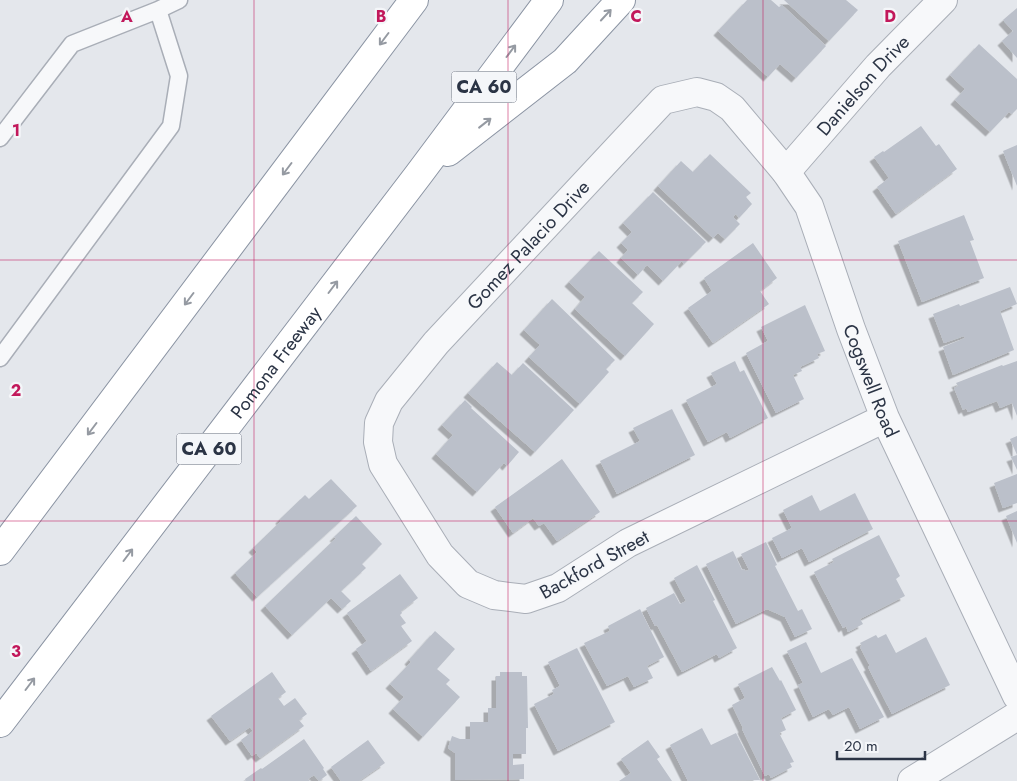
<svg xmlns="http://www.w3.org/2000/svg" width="1017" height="781" viewBox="0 0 1017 781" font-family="Jost,sans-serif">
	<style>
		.building { fill: #bbc0ca; filter: url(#shadow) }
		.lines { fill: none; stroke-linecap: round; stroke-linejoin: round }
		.lane-casing { stroke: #a9aeb7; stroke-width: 19 }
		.street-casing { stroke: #a9aeb7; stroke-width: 30 }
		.highway-casing { stroke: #8b94a3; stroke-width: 30 }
		.lane { stroke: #f7f8fa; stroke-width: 16 }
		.street { stroke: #f7f8fa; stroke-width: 28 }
		.highway { stroke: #fff; stroke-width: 28 }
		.oneway { stroke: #959aa2 }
		.grid { fill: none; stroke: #c2185b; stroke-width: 1; stroke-opacity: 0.55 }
		.labels { text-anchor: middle; stroke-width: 4.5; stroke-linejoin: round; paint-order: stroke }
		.shield { fill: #f4f6f9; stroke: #676e7b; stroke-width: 1 }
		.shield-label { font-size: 18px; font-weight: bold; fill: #2b3445 }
		.street-label { font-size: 19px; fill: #2b3445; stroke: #f4f6f9 }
		.grid-label { font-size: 16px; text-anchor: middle; font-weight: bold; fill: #c2185b; stroke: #f4f6f9; stroke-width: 4.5; stroke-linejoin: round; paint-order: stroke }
	</style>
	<defs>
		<filter id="shadow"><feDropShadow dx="-4.5" dy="4.5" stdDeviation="0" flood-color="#0004"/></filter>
	</defs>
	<rect width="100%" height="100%" fill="#e4e7ec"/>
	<path class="building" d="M 747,0 L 771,0 L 779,7 L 782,5 L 826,46 L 796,78 L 780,64 L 768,77 L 718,31 Z
		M 784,0 L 846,0 L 858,10 L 829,41 Z
		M 1017,8 L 1017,58 L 1002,41 L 1013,31 L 1003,20 Z
		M 979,44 L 1017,79 L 1017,109 L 1012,114 L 1009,112 L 990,132 L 955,100 L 965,89 L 950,75 Z
		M 921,126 L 936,146 L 939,144 L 957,169 L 896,214 L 877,187 L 889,178 L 874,157 L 883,151 L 884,152 Z
		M 1017,145 L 1017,186 L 1003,151 Z
		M 710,154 L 751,193 L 746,197 L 752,204 L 739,218 L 736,214 L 733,217 L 740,224 L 725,239 L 718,233 L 713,238 L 658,186 L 681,161 L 693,172 Z
		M 653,192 L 706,242 L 684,264 L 682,261 L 663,281 L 647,265 L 638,275 L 621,258 L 628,250 L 621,243 L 632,232 L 623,223 Z
		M 964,215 L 974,240 L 970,241 L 984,278 L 922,302 L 898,241 Z
		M 753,243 L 777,278 L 760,291 L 769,304 L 713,343 L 688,308 L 712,291 L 704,278 Z
		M 599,251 L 643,292 L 632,303 L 654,324 L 625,356 L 575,309 L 585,297 L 569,282 Z
		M 1010,287 L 1017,304 L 1000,311 L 1014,350 L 953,375 L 943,347 L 965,338 L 964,336 L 944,343 L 933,314 L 959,304 L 960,306 Z
		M 552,299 L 615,360 L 606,369 L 609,372 L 580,404 L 529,357 L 540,345 L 524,330 Z
		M 805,305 L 825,351 L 817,354 L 819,358 L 800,367 L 802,371 L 793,375 L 804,399 L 776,413 L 746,353 L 768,341 L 761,327 Z
		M 735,361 L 740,372 L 744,370 L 768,418 L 730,438 L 727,432 L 708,442 L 686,400 L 717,384 L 711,373 Z
		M 1017,361 L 1017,416 L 1012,403 L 1000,408 L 997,401 L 968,412 L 966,408 L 963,410 L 954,388 L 958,386 L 956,383 L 1002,365 L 1003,366 Z
		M 497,362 L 512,375 L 523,363 L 574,410 L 535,452 L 468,393 Z
		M 465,400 L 472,407 L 471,408 L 519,452 L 507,466 L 504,463 L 477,492 L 436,454 L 453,435 L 442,425 Z
		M 672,409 L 695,455 L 617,494 L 600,461 L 640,441 L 633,428 Z
		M 1017,436 L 1017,470 L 1011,457 L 1017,455 L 1010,439 Z
		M 562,459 L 600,512 L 557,541 L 544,523 L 539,526 L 533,518 L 513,533 L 495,507 Z
		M 1017,474 L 1017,503 L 1003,508 L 994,483 Z
		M 331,479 L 357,506 L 257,597 L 235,573 L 257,552 L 253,548 L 281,521 L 280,519 L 305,495 L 309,499 Z
		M 855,493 L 873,529 L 809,562 L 802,548 L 782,558 L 772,538 L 792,528 L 783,510 L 812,495 L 820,511 Z
		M 1017,511 L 1017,543 L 1006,516 Z
		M 356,516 L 382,544 L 362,564 L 366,568 L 341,591 L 351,601 L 342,609 L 331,598 L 292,635 L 265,606 L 336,538 L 334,537 Z
		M 879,535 L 900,576 L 896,579 L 905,596 L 860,619 L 863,624 L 848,632 L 846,626 L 843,628 L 814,572 L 834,562 L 832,559 Z
		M 766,542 L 777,565 L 775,566 L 798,611 L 802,609 L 812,629 L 795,637 L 785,617 L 767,609 L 736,624 L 706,564 L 733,551 L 742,570 L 744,569 L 745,571 L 749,570 L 741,554 Z
		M 697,565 L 715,600 L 713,601 L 737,648 L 719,658 L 717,654 L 682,672 L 657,625 L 655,626 L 646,608 L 674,593 L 680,604 L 686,601 L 674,578 Z
		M 400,574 L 418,598 L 401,611 L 402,613 L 400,615 L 406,623 L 401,626 L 412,641 L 371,671 L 356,649 L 367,641 L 347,613 Z
		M 640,609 L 664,657 L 647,666 L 653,678 L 634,687 L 628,676 L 607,686 L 584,643 L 610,631 L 608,626 Z
		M 435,631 L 455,649 L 437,669 L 450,680 L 446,684 L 460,697 L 423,737 L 393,709 L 404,697 L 390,684 L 411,662 L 409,660 Z
		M 886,634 L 896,653 L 926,637 L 950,685 L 892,714 L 868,667 L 870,666 L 860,647 L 862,646 L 860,643 L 876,635 L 878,638 Z
		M 806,642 L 821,673 L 852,658 L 884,717 L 860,729 L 849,707 L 833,715 L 829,709 L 813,717 L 798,685 L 803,683 L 787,651 Z
		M 577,648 L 615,722 L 558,751 L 534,704 L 554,694 L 552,690 L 560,686 L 548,662 Z
		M 772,667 L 780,681 L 781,680 L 796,710 L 781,718 L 786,730 L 779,733 L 794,762 L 790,763 L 792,767 L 771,778 L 769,774 L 765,776 L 742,729 L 743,728 L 732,705 L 745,698 L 738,684 Z
		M 272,672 L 286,692 L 278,698 L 284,706 L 295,698 L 307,714 L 299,720 L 304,726 L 260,758 L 256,753 L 252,756 L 241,740 L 253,731 L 250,727 L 230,741 L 211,716 Z
		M 500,672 L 522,672 L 522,676 L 527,676 L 528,728 L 526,728 L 526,754 L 513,754 L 513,765 L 524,764 L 524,779 L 455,780 L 455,753 L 448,748 L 452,736 L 460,739 L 470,739 L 470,722 L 488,722 L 488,708 L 496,708 L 496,676 L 500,676 Z
		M 702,728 L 711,745 L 736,733 L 760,780 L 688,781 L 670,745 Z
		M 304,739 L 324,768 L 323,769 L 327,775 L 319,781 L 314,775 L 308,779 L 310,781 L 246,781 L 245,779 L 261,768 L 262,769 Z
		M 368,740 L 385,763 L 359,781 L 341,781 L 331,767 Z
		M 648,740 L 660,757 L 657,759 L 672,781 L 619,781 L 631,773 L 621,759 Z"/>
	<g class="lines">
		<defs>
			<path id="lane" d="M 0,138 L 72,44 L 158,10
				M 0,358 L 171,126 L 179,76 L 158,10 L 179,0"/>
			<g id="street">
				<path id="s1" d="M 786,172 L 878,66 L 943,0"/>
				<path id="s2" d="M 885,418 L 628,543 L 558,588 L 526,599 L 494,595 L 468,584 L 440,555 L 383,464 L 378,442 L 379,423 L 389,401 L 436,343 L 663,100 L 697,92 L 716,97 L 732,108 L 786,172 L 809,206 L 851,329 L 885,418 L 1017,696"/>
				<path d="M 912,781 L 1017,716"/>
			</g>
			<g id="highway">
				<path d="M 448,152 L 565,61 L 621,0"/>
				<path d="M 0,551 L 414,0"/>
				<path id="s3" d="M 0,723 L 419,174 L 549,0"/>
			</g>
		</defs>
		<use href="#lane" class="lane-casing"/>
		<use href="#street" class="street-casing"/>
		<use href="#highway" class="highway-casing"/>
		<use href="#lane" class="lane"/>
		<use href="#street" class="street"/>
		<use href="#highway" class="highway"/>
	</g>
	<defs><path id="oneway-shaft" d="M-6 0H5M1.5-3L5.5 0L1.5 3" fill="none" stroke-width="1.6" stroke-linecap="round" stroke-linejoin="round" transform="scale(1.25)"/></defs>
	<g class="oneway">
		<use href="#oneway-shaft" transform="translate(606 15) rotate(-47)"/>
		<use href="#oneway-shaft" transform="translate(384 39) rotate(127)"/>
		<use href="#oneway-shaft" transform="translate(511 51) rotate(-53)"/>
		<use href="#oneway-shaft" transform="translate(485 123) rotate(-38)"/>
		<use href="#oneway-shaft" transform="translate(287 169) rotate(127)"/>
		<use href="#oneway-shaft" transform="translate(333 287) rotate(-53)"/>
		<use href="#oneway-shaft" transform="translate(189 299) rotate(127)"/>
		<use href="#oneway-shaft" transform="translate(92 429) rotate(127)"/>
		<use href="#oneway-shaft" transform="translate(128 555) rotate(-53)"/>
		<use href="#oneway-shaft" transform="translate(30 684) rotate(-53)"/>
	</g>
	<path class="grid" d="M 254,0 L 254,781M 508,0 L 508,781M 763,0 L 763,781M 0,260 L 1017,260M 0,521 L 1017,521"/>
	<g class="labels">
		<g class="shield">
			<rect x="451.5" y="71.5" width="65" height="31" rx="4"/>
			<rect x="176.5" y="433.5" width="65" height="31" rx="4"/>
		</g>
		<g class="shield-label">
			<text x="484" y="93">CA 60</text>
			<text x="209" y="455">CA 60</text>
		</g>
		<g class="street-label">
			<text dy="7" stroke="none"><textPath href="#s1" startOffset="116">Danielson Drive</textPath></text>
			<text dy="7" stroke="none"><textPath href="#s2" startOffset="886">Gomez Palacio Drive</textPath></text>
			<text dy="7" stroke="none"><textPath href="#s3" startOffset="454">Pomona Freeway</textPath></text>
			<text dy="7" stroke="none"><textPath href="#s2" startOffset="1468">Cogswell Road</textPath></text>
			<text transform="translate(594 564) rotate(-29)" y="7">Backford Street</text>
		</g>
	</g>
	<g class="grid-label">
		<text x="127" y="22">A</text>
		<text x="381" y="22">B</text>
		<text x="636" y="22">C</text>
		<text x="890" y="22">D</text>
		<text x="16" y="136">1</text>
		<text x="16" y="396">2</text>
		<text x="16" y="657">3</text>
	</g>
	<path d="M837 751v8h88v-8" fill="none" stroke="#2b3445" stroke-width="2.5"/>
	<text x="844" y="751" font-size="15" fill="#2b3445" stroke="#f4f6f9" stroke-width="4" paint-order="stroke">20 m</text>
</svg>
